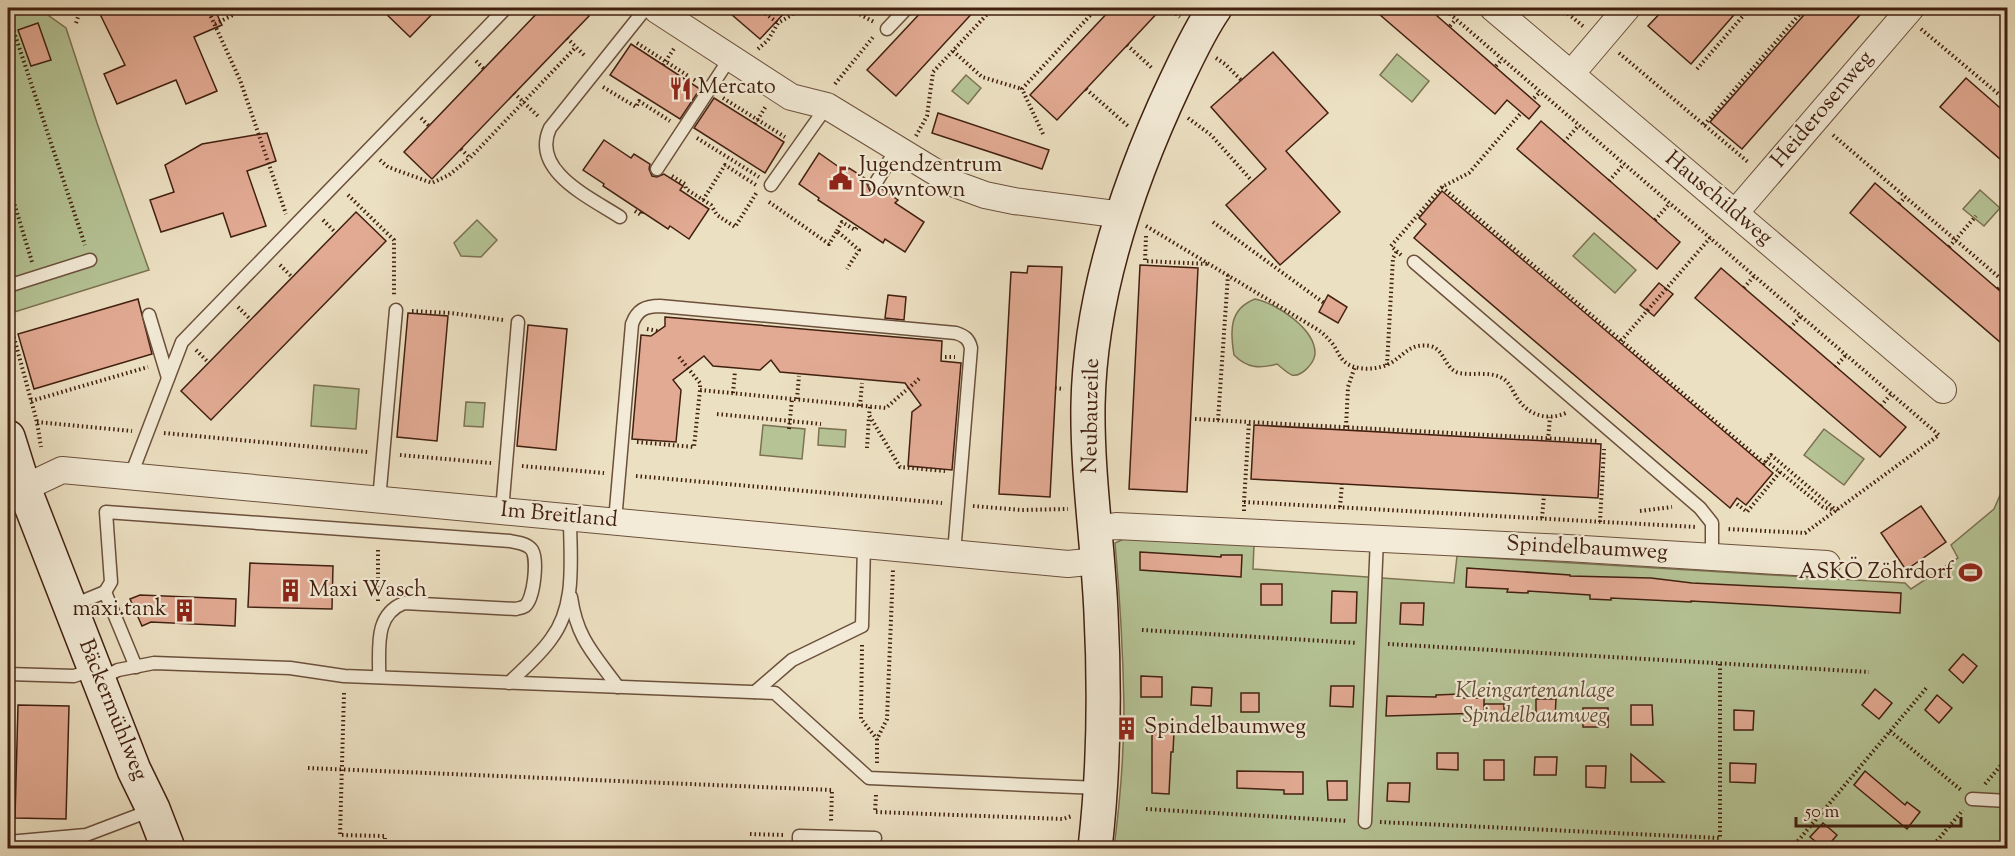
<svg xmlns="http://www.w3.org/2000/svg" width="2015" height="856" font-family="'Sorts Mill Goudy',serif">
	<rect width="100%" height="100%" fill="#ece0c2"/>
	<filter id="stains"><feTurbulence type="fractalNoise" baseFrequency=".00333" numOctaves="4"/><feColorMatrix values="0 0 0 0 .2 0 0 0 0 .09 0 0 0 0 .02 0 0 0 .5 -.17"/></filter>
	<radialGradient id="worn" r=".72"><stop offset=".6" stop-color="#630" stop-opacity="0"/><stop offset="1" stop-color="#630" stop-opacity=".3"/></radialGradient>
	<g fill="#b5c395" stroke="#7c7252" stroke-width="1.5">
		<path d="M8 8H38L66 28 97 123 149 270 8 314Z"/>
		<path d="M1397 54 1429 81 1412 102 1380 75Z"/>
		<path d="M966 75 981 88 968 104 952 91Z"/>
		<path d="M1980 190 2000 208 1984 226 1963 209Z"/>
		<path d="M477 220 497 240 481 257 461 256 454 243Z"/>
		<path d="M1594 233 1636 270 1615 293 1573 256Z"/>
		<path d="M1255 299C1276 303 1316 329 1315 354 1314 363 1302 377 1292 375 1287 373 1281 367 1277 364 1259 369 1247 368 1234 355 1230 331 1229 309 1255 299Z"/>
		<path d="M314 385 359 389 356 429 311 426Z"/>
		<path d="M466 402 485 403 483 427 464 426Z"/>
		<path d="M763 425 805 429 802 459 760 455Z"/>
		<path d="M819 428 846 430 845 447 818 445Z"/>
		<path d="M1824 429 1864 459 1844 485 1804 455Z"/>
		<path d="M2007 479V848H1114C1120 802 1124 754 1124 707 1123 652 1120 598 1115 543L1128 537 1254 544 1253 569 1454 583 1457 556 1905 583 1911 589 1958 558 1951 545 1994 509Z"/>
	</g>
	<g fill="#e2aa93" stroke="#422010" stroke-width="1.5">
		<path d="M97 8H214L222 25 194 37 217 91 186 104 176 80 117 104 104 74 125 65Z"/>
		<path d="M380 8H438L410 37Z"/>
		<path d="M542 8H580L589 16 432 179 404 152Z"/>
		<path d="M724 8H789L760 39Z"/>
		<path d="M925 8H977L896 96 867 70Z"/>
		<path d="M1112 8H1162L1057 120 1030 95Z"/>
		<path d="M1372 8H1428L1540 106 1529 119 1507 100 1495 114Z"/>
		<path d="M1665 8H1740L1691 64 1648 26Z"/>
		<path d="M1810 8H1866L1742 149 1710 122Z"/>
		<path d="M38 23 51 60 31 66 18 30Z"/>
		<path d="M631 44 700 89 680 119 610 75Z"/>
		<path d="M1273 52 1328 113 1286 151 1340 212 1280 265 1226 205 1266 169 1211 107Z"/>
		<path d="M1966 78 2007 114V165L1940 107Z"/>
		<path d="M714 98 784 142 765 173 694 128Z"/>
		<path d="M938 113 1049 150 1042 169 932 133Z"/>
		<path d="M1541 121 1680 242 1657 269 1517 149Z"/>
		<path d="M267 133 276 161 247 171 266 226 231 237 223 213 161 232 150 200 174 192 165 165 202 144Z"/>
		<path d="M604 140 631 158 634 154 650 164 649 169 652 176 657 177 664 174 683 186 680 190 709 209 689 239 670 226 668 229 603 186 604 184 583 170Z"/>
		<path d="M819 153 846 172 849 168 868 180 867 184 870 191 875 192 882 189 898 200 895 203 924 222 905 252 885 239 883 243 818 200 819 198 799 184Z"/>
		<path d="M1875 183 2007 297V348L1850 213Z"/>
		<path d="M1442 191 1773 473 1746 505 1737 498 1730 508 1414 238 1426 224 1419 218Z"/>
		<path d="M356 212 386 241 211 420 181 391Z"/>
		<path d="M1140 265 1198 268 1187 492 1129 489Z"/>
		<path d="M1028 266 1062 267 1050 497 999 494 1011 272 1027 273Z"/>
		<path d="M1721 268 1906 427 1880 457 1695 298Z"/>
		<path d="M1659 283 1673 294 1654 316 1640 305Z"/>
		<path d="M888 295 906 297 904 320 885 318Z"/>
		<path d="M1328 295 1347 307 1338 323 1319 312Z"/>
		<path d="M138 299 152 354 34 389 18 334Z"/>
		<path d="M408 313 448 316 437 441 397 437Z"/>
		<path d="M665 317 942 341 941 361 961 363 952 470 908 466 912 412 921 405 905 383 780 372 771 360 760 370 713 366 704 356 673 380 681 390 676 442 632 439 641 335 651 336 665 326Z"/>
		<path d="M528 325 567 329 556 450 517 446Z"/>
		<path d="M1254 425 1601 444 1598 498 1251 479Z"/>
		<path d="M1921 506 1946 542 1906 570 1881 533Z"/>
		<path d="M1140 552 1221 557V555H1242L1241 577 1140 570Z"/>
		<path d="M250 563 333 566 332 609 248 607Z"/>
		<path d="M1467 568 1570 575V576L1651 578 1692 583 1901 593 1900 613 1691 601V602L1611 598V600L1590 599V595L1528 591V593L1507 592 1508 589 1466 587Z"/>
		<rect x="1261" y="584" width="21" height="21"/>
		<path d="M1332 591 1357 592 1356 623H1331Z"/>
		<path d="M140 595 236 599 235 626 151 622 142 626 130 599Z"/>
		<path d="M1401 603H1424L1423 625 1400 624Z"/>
		<path d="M1963 654 1977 666 1963 683 1949 670Z"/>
		<path d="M1141 676 1162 677V697H1141Z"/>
		<path d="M1331 686H1354L1353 707 1330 706Z"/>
		<path d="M1192 687 1212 688 1211 706 1191 705Z"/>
		<path d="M1875 689 1892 703 1879 719 1862 705Z"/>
		<rect x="1241" y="693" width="18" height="19"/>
		<path d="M1460 694V698H1484V713L1386 716 1387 696 1436 697V695Z"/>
		<path d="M1937 695 1952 708 1939 723 1925 710Z"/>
		<path d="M1536 699H1556L1555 718 1536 717Z"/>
		<rect x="1485" y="704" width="19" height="18"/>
		<path d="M18 705 69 706 66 819 15 818Z"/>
		<path d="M1631 705H1652L1653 725H1631Z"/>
		<rect x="1583" y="708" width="25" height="19"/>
		<path d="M1734 710 1754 711 1753 730H1734Z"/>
		<path d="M1152 731 1174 732 1173 752H1171L1169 794 1152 793Z"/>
		<path d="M1437 753H1458V770L1437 769Z"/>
		<path d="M1631 754 1664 782H1631Z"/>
		<path d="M1535 757H1557L1556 775H1534Z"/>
		<rect x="1484" y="760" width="20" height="20"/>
		<path d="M1730 763 1756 764 1755 783 1730 782Z"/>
		<path d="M1586 766H1606L1605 788 1586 787Z"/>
		<path d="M1237 771 1303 772V794H1284V790L1237 788Z"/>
		<path d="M1865 771 1905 805 1907 802 1920 812 1907 829 1854 785Z"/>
		<path d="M1327 781H1347V800H1328Z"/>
		<path d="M1388 783H1410L1409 802 1387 801Z"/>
		<path d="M1823 823 1837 835 1825 849 1810 837Z"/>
	</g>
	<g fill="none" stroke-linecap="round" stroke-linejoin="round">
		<defs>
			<g id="lane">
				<path d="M887 29 907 8"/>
				<path d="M657 169 730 58"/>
				<path d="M875 184 896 150"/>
				<path d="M771 185 827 106"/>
				<path d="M620 217C591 198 530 171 550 128L646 8"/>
				<path d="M1414 262 1700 508 1712 523V557"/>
				<path d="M8 286 90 260"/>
				<path d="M149 315 168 378"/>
				<path d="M131 475 182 342 506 8"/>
				<path d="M379 500 396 310"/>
				<path d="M502 511 518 322"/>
				<path d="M615 521 632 324C637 310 645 306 660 306L956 333C965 336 969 339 971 348L954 553"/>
				<path d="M105 592 111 582 106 512 510 541C518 543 527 543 532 550 538 560 534 599 525 606 522 608 519 608 516 609L404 603C373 615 380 650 379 677"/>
				<path d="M571 597C577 639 594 654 618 687"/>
				<path d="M71 606 105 592 136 667"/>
				<path d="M8 674 74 676 92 670"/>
				<path d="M100 679 118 670 154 663 290 668 344 676 775 693 869 778 1099 788"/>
				<path d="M509 683C523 669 540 655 551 639 577 605 570 558 570 518"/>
				<path d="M755 692 792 660 862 626 864 545"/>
				<path d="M1972 799 2008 801"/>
				<path d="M1365 822 1377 538"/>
				<path d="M8 842 86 835 152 810"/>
				<path d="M799 848V836L875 838"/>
			</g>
			<g id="street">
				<path d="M1493 8 1943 390"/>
				<path d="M657 10 791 97 827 106 955 184 985 195 1014 201 1123 215"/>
				<path d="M1571 74 1627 8"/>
				<path d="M1735 213 1911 8"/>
				<path d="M24 488 62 470 1068 564 1097 561"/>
				<path d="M1095 529 1116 526 1567 548 1827 564"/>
			</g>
			<g id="secondary">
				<path d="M8 437 24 488 134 770 153 809 168 848"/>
				<path d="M1095 848C1104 770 1105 692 1101 613 1098 544 1087 475 1088 405 1090 294 1128 183 1175 83 1187 58 1199 31 1215 8"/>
			</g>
		</defs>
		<use href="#lane" stroke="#6c503c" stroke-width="15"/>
		<use href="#street" stroke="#6c503c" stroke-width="28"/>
		<use href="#secondary" stroke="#422010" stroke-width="36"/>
		<g stroke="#422010" stroke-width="4" stroke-dasharray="1.5 3" stroke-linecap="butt">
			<path d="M207 8 240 80 286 214"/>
			<path d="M530 8 537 14"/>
			<path d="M758 8 778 23"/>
			<path d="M848 8 874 22"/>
			<path d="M1169 8 1180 17"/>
			<path d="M1443 8 1939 435 1805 533 1727 529"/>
			<path d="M1561 8 1584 27"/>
			<path d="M8 14 85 245"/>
			<path d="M76 23 81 8"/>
			<path d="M215 24 235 14 239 8"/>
			<path d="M1450 26 1456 19"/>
			<path d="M1921 29 2008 102"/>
			<path d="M567 38 586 57"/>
			<path d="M637 43 696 81"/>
			<path d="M1127 45 1153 69"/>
			<path d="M758 49 768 40 778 23 803 8"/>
			<path d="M953 51 982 77 1022 89"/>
			<path d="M1619 53 1748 162"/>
			<path d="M1216 58 1225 64 1241 80"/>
			<path d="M476 61 484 69"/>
			<path d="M663 65 675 47"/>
			<path d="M1496 66 1502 59"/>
			<path d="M1697 69 1750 8"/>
			<path d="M835 84 874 36"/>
			<path d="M603 87 636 107 639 101 670 121"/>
			<path d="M1086 89 1128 126"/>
			<path d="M514 93 540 118"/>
			<path d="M723 98 785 137"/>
			<path d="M1534 98 1540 92"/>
			<path d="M421 118 429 126"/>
			<path d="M1188 118 1211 135 1252 181"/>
			<path d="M755 124 766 106"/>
			<path d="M1704 125 1805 8"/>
			<path d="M1043 134 1022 89 1097 8"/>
			<path d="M1833 135 2008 285"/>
			<path d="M916 136 927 116 933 72 993 8"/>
			<path d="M697 138 759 177"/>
			<path d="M1564 142 1579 125"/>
			<path d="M461 149 470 158 576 47"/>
			<path d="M380 160 388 167 432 183 449 175 470 158"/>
			<path d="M672 176 685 184 686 189 711 205 717 215 735 227 757 192"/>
			<path d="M1609 181 1624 164"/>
			<path d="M8 183 32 262"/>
			<path d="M1442 187 1764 463 1766 461"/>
			<path d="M348 195 394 240V295"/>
			<path d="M703 200 725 165 756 185"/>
			<path d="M769 202 829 244 837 231 859 250 847 269"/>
			<path d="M1899 204 1905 197"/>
			<path d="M635 211 641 215 642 212"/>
			<path d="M323 220 335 232"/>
			<path d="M1655 220 1670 203"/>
			<path d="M1213 222 1324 303"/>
			<path d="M1146 226 1315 328C1322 332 1327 337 1332 343 1337 349 1339 357 1345 362 1357 372 1381 370 1394 361 1406 352 1413 343 1430 346 1445 349 1444 369 1459 373 1474 376 1492 370 1505 380 1512 386 1514 395 1520 402 1532 417 1550 420 1566 413"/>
			<path d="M837 231 842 222 855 230 858 226"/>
			<path d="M1146 236 1145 261 1208 264"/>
			<path d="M1949 247 1976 216"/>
			<path d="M1401 255 1391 246 1442 187 1469 173 1521 113"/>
			<path d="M280 265 292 277"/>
			<path d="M1744 288 1754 276"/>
			<path d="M1998 289 2004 283"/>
			<path d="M238 307 250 319"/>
			<path d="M412 311 451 313 503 320"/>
			<path d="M1790 328 1801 316"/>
			<path d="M647 329 658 331"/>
			<path d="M8 331 13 334 37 422 41 447"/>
			<path d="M1621 341 1710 238"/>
			<path d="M196 350 208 362"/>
			<path d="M679 357 700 383V390L886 408 921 377"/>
			<path d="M945 357H955"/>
			<path d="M1387 365 1393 258 1397 251"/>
			<path d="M1835 367 1846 355"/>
			<path d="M1055 388 1064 389"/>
			<path d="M733 393 735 371"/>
			<path d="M797 399 799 376"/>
			<path d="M31 401 148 367"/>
			<path d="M860 406 862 383"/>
			<path d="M1881 406 1891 394"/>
			<path d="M870 407 869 415 900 467 945 471"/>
			<path d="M717 414 821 424"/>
			<path d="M1195 419 1598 441"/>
			<path d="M1218 420 1228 275"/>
			<path d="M37 422 132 431"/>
			<path d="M1346 427 1348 387 1355 366"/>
			<path d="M789 429 792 399"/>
			<path d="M164 433 368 452"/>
			<path d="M1548 440 1550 417"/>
			<path d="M637 442 694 447 700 390"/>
			<path d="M867 448 869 416"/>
			<path d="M400 455 491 463"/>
			<path d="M522 466 604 473"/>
			<path d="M1780 472 1823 507 1833 510"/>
			<path d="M636 476 942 503"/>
			<path d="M1244 502 1249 422"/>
			<path d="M1737 504 1747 512 1780 472 1766 461 1771 455 1837 511"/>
			<path d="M973 506 1021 510 1068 509"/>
			<path d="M1340 507 1342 484"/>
			<path d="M1244 511V502L1696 527"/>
			<path d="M1640 511 1672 507"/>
			<path d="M1542 518 1544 495"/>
			<path d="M1600 522 1604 449"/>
			<path d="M378 601V549"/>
			<path d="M1142 630 1357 643"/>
			<path d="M1388 644 1869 672"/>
			<path d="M862 645 861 719 877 739"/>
			<path d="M344 693 340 835 385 836V839"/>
			<path d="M1890 731 1961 790"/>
			<path d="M877 763V739L887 719 893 569"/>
			<path d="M308 768 832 790 831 821"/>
			<path d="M1985 784 2008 757"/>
			<path d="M876 795 875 812 1063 819 1072 816"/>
			<path d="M1146 809 1348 821"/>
			<path d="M1380 822 1720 838V663"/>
			<path d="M750 834 784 835"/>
			<path d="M1792 848 1928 686"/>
			<path d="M1931 848 1963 810"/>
			<path d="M2003 848 2004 816"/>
		</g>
		<use href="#lane" stroke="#f3ebd7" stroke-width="12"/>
		<use href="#street" stroke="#f3ebd7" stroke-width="26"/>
		<use href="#secondary" stroke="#f3ebd7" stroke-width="33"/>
	</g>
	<defs>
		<symbol id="restaurant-bare" viewBox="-9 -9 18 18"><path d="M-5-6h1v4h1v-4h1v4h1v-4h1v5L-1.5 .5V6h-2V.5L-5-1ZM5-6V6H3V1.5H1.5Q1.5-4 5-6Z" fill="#8f2418" stroke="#f3ebd7" stroke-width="2.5" paint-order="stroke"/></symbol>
		<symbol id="civic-bare" viewBox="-9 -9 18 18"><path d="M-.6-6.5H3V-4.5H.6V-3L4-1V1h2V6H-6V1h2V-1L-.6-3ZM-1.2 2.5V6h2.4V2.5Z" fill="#8f2418" stroke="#f3ebd7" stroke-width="2.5" paint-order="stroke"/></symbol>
		<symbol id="stadium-bare" viewBox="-9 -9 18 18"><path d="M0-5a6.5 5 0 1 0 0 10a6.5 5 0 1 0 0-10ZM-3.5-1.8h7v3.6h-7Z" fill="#8f2418" stroke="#f3ebd7" stroke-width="2.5" paint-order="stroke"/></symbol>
		<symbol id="building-bare" viewBox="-9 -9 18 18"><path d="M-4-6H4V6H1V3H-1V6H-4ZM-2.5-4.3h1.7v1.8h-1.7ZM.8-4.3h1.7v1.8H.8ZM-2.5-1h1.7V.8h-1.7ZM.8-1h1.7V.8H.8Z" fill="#8f2418" stroke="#f3ebd7" stroke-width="2.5" paint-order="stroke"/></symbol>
	</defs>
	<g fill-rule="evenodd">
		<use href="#restaurant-bare" x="664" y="72" width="33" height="33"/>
		<use href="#civic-bare" x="824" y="162" width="33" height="33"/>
		<use href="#stadium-bare" x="1954" y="556" width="33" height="33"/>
		<use href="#building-bare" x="274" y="574" width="33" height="33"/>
		<use href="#building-bare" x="168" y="594" width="33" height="33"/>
		<use href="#building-bare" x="1110" y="712" width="33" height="33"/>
	</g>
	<g text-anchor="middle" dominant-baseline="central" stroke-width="4.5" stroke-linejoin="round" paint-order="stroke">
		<g font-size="22" fill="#422010" stroke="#f3ebd7" text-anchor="start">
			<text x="698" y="88">Mercato</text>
			<text x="859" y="166">Jugendzentrum<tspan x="859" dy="25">Downtown</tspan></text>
			<text x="1953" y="573" text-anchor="end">ASKÖ Zöhrdorf</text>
			<text x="309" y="591">Maxi Wasch</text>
			<text x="167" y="610" text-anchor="end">maxi.tank</text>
			<text x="1144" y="728">Spindelbaumweg</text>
		</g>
		<g font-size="22" fill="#422010" stroke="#f3ebd7">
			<text transform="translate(1823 110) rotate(-50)">Heiderosenweg</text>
			<text transform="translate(1718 199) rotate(40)">Hauschildweg</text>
			<text transform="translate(1092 416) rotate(-89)">Neubauzeile</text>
			<text transform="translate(559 516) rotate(5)">Im Breitland</text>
			<text transform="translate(1587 549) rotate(3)">Spindelbaumweg</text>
			<text transform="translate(112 710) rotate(68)">Bäckermühlweg</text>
		</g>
		<g font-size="22" font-style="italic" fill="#5f4931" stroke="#f3ebd7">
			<text x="1535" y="692">Kleingartenanlage<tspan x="1535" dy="25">Spindelbaumweg</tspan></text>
		</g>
	</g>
	<rect width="2015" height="856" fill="none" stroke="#ece0c2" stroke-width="30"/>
	<rect x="9" y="9" width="1997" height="838" fill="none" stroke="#422010" stroke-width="3"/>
	<rect x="15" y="15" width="1985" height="826" fill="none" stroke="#422010" stroke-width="1.5"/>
	<path d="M1796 817v9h165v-9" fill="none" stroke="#422010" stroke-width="3"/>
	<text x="1805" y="817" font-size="18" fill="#422010" stroke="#f3ebd7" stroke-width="4.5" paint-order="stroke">50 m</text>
	<rect width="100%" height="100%" filter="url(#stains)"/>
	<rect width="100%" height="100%" fill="url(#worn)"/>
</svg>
